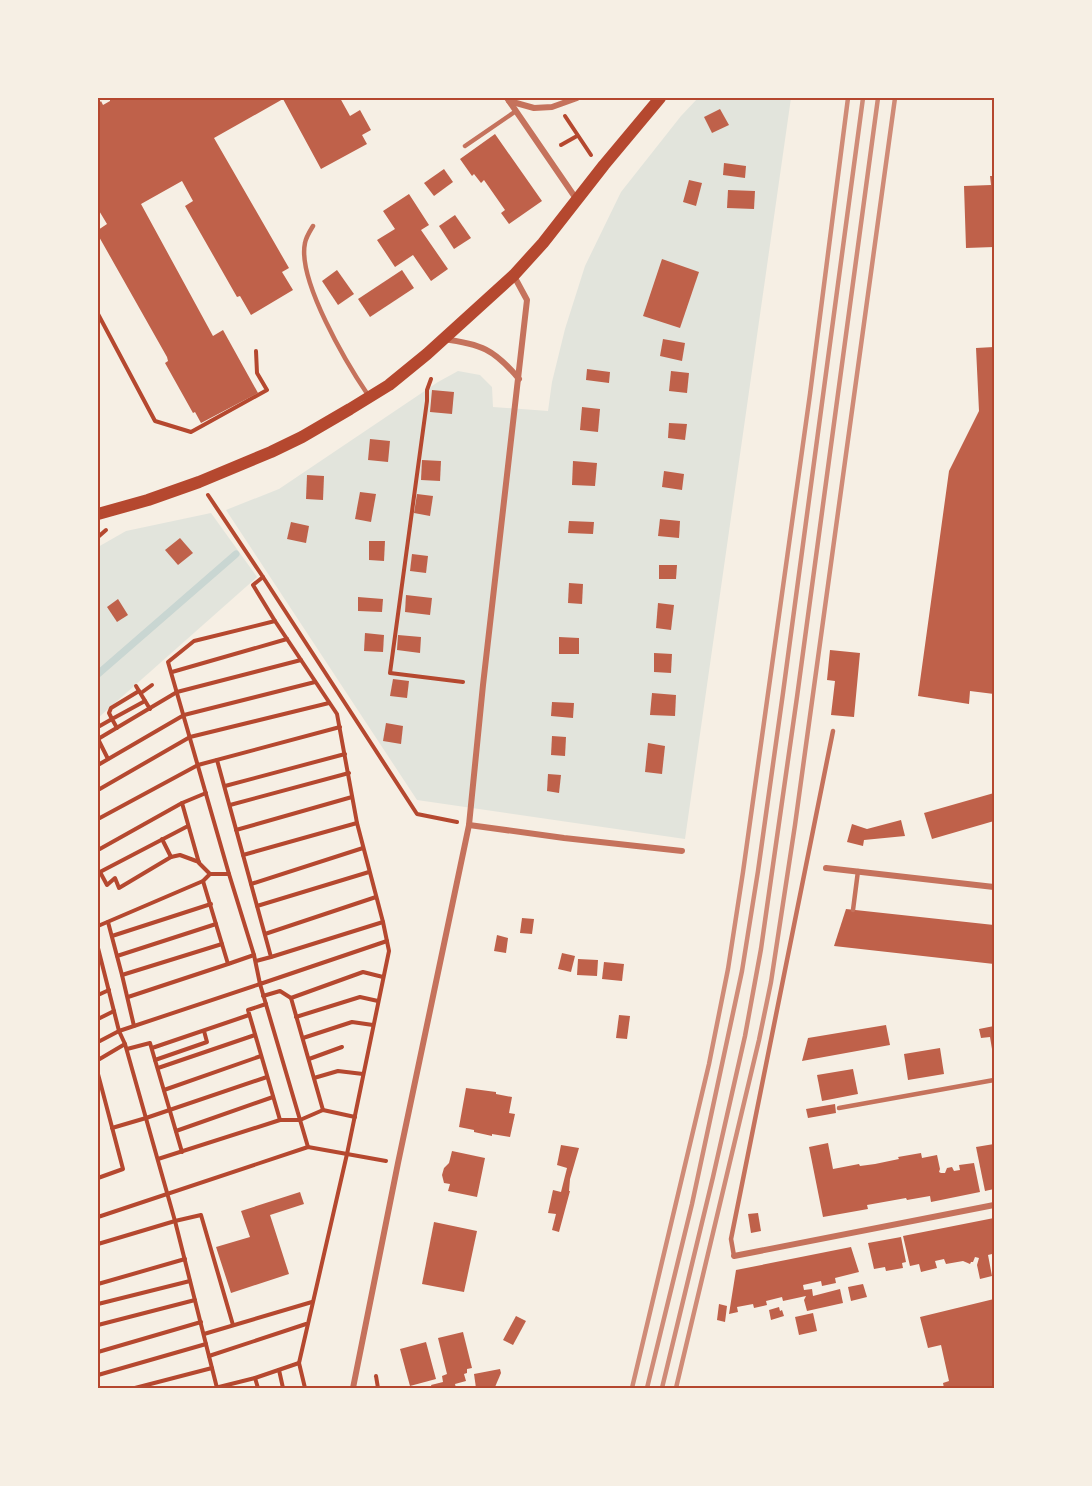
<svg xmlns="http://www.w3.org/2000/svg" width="1092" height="1486" font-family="'Fira Sans Condensed',sans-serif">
	<rect width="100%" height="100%" fill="#f6efe4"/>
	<g fill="#e2e4dc">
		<path d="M698 98H791L685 839 417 800 226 510 279 489 438 382 458 371 480 375 492 387 493 407 548 411 552 382 565 329 585 266 621 192 681 116Z"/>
		<path d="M211 513 257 577 98 718V547L126 531Z"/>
	</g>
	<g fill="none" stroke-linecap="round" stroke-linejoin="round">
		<path stroke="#c9d6d2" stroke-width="7" d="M98 674 236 554"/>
	</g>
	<g fill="#bf614a">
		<path d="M112 98H340L350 116 360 110 371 130 362 135 367 144 321 169 283 99 214 138 289 268 282 272 293 290 251 315 240 296 237 297 185 206 193 201 182 181 141 204 213 336 223 330 258 393 201 423 195 412 193 413 165 363 168 361 167 357 98 235V230L107 224 98 209V104L101 101 103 105 110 101V99Z"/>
		<path d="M720 109 729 125 712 133 704 117Z"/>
		<path d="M495 134 542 201 509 224 501 213 505 210 484 180 481 183 474 174 472 176 460 159Z"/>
		<path d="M724 163 746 166 745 178 723 175Z"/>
		<path d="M444 169 453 182 434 196 424 183Z"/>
		<path d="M990 176H994V247L966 248 964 186 991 185Z"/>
		<path d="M689 180 702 183 696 206 683 202Z"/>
		<path d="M728 190 755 191 754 209 727 208Z"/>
		<path d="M409 194 429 225 421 230 448 269 431 281 413 255 395 267 377 240 395 229 383 211Z"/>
		<path d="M455 215 471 238 454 249 439 226Z"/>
		<path d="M662 259 699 272 680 328 643 316Z"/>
		<path d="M337 270 354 294 338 305 322 281Z"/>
		<path d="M402 270 414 288 370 317 358 299Z"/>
		<path d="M663 339 685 343 682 361 660 356Z"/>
		<path d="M994 347V694L970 691 969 704 918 696 949 471 979 411 976 348Z"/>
		<path d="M587 369 610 372 609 383 586 380Z"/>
		<path d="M671 371 689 373 687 393 669 391Z"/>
		<path d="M432 390 454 392 452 414 430 412Z"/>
		<path d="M582 407 600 409 598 432 580 430Z"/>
		<path d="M669 423 687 424 685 440 668 438Z"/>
		<path d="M370 439 390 441 388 462 368 460Z"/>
		<path d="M422 460 441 461 440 481 421 480Z"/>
		<path d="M573 461 597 463 595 486 572 485Z"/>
		<path d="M664 471 684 474 682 490 662 487Z"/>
		<path d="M307 475 324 476 323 500 306 499Z"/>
		<path d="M360 492 376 494 371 522 355 519Z"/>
		<path d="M417 494 433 496 430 516 414 513Z"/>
		<path d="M660 519 680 521 679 538 658 536Z"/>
		<path d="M569 521 594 522 593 534 568 533Z"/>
		<path d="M291 522 309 526 306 543 287 539Z"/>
		<path d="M180 538 193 553 178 565 165 550Z"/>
		<path d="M369 541H385L384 561 369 560Z"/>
		<path d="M412 554 428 556 426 573 410 571Z"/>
		<path d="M659 565H677L676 579H659Z"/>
		<path d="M569 583 583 584 582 604 568 603Z"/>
		<path d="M406 595 432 598 430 615 405 612Z"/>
		<path d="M358 597 383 599 382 612 358 611Z"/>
		<path d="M118 599 128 615 117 622 107 607Z"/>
		<path d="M658 603 674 605 671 630 656 628Z"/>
		<path d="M365 633 384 635 383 652 364 651Z"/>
		<path d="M398 635 421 637 420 653 397 650Z"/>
		<path d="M559 637 579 638V654H559Z"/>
		<path d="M830 650 860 653 854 717 831 715 835 681 827 680Z"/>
		<path d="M654 653 672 654 671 673 654 672Z"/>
		<path d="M393 679 409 681 407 698 390 696Z"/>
		<path d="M652 693 676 695 675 716 650 715Z"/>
		<path d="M552 702 574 703 573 718 551 716Z"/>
		<path d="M386 723 403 726 401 744 383 741Z"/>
		<path d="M552 736 566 737 565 756 551 755Z"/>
		<path d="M648 743 665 746 662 774 645 772Z"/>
		<path d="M548 774 561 775 559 793 547 791Z"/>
		<path d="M994 793V821L932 839 924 813Z"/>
		<path d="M901 820 905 836 864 840 863 846 847 842 852 824 867 829Z"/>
		<path d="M846 909 994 925V964L834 946Z"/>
		<path d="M522 918 534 919 532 934 520 933Z"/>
		<path d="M497 935 508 938 506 953 494 951Z"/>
		<path d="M562 953 575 956 571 972 558 969Z"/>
		<path d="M578 959 598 960 597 976 577 975Z"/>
		<path d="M604 962 624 964 622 981 602 979Z"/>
		<path d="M619 1015 630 1016 627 1039 616 1038Z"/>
		<path d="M886 1025 890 1045 802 1061 808 1038Z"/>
		<path d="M994 1026V1055H993L990 1037 981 1038 979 1029Z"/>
		<path d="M940 1048 944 1074 908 1080 904 1054Z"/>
		<path d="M853 1069 858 1094 822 1101 817 1075Z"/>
		<path d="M466 1088 496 1092V1094L512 1097 509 1113 515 1114 510 1137 492 1134V1136L474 1132V1130L459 1127Z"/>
		<path d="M835 1104 836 1113 808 1118 806 1109Z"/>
		<path d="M828 1143 833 1169 859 1164 860 1166 875 1164 899 1159 898 1157 921 1153 922 1158 937 1155 940 1169 939 1172 941 1173H945L947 1168 952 1167 954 1171 960 1170 959 1165 974 1163 980 1192 931 1202 930 1196 907 1200 906 1198 867 1205 868 1209 823 1217 809 1147Z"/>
		<path d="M994 1144V1189L985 1191 976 1147Z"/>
		<path d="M561 1145 579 1148 570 1179 569 1191H570L559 1232 552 1230 556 1214 548 1213 553 1190 561 1192 567 1168 557 1165Z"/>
		<path d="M452 1151 485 1158 477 1197 448 1191 450 1184 444 1183 442 1175 444 1168 449 1163Z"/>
		<path d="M300 1192 304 1204 270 1215 289 1274 231 1293 216 1247 250 1237 241 1211Z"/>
		<path d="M758 1213 761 1231 751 1233 748 1214Z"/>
		<path d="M994 1218V1256L992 1254 988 1255 992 1276 980 1279 977 1265 979 1258 975 1257 973 1262H971L970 1264 963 1261 946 1264 944 1259 935 1261 937 1268 921 1272 919 1264 910 1266 903 1236Z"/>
		<path d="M434 1222 477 1231 464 1292 422 1284Z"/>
		<path d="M901 1237 906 1262 902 1263 903 1268 886 1271 885 1267 874 1269 868 1243Z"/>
		<path d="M851 1247 859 1272 835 1278 836 1283 822 1286 821 1281 803 1285 804 1290 812 1289 813 1296 840 1289 843 1303 807 1311 804 1300 806 1296 783 1301 782 1297 766 1301 767 1305 754 1308 753 1304 737 1307 738 1312 729 1314 736 1270Z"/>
		<path d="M863 1284 867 1297 851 1301 848 1287Z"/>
		<path d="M994 1299V1388H944L943 1383 949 1381 941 1345 928 1348 920 1317Z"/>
		<path d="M719 1304 727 1306 725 1322 717 1320Z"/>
		<path d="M779 1307 780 1311 782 1310 784 1316 771 1320 769 1310Z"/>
		<path d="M813 1313 817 1331 799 1335 795 1317Z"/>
		<path d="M516 1316 526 1321 513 1345 503 1340Z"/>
		<path d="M463 1332 472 1368 467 1369V1373L464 1374 466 1381 455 1384 456 1388H432L431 1385 443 1382 442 1376 447 1374 438 1338Z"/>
		<path d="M426 1342 436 1379 410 1386 400 1349Z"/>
		<path d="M500 1369 501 1373 495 1387 476 1388 474 1374Z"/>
	</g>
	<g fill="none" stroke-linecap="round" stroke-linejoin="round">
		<g stroke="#b5482f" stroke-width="4">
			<path d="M565 116 591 155"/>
			<path d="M561 145 577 136"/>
			<path d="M98 314 155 421 191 432 267 390 257 373 256 351"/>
			<path d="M431 379 427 390V401L390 673 463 682"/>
			<path d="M208 495 263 577 417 814 457 822"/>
			<path d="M98 537 106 530"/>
			<path d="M263 577 253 585 275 621 337 714 357 823 383 922 389 951 347 1154 299 1363 305 1388"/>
			<path d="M275 621 194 641 168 662 229 874 254 955 260 984 387 941"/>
			<path d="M172 672 287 639"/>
			<path d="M136 686 150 709"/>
			<path d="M141 693 152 685"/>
			<path d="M98 727 112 719 109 713 111 708 139 691"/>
			<path d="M117 728 112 719 145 701"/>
			<path d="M98 739 177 692 301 660"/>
			<path d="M98 739 108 759"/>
			<path d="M217 760 271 957 256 961"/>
			<path d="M98 765 184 715 315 682"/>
			<path d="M225 786 345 754"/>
			<path d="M98 790 190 737 329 703"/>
			<path d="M182 803 199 863 210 874"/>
			<path d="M230 805 349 773"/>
			<path d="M98 819 198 765 340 727"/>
			<path d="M236 830 352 797"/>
			<path d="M162 839 171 857 180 855 199 862"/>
			<path d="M98 850 182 803 206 793"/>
			<path d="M243 855 357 823"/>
			<path d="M100 872 107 885 115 878 119 888 171 857"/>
			<path d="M98 873 188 826"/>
			<path d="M203 881 228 964 254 955"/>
			<path d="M251 884 363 848"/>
			<path d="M257 906 369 872"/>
			<path d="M108 922 122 975 134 1026"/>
			<path d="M98 926 203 881 210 874H229"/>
			<path d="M265 934 376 897"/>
			<path d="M112 936 211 904"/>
			<path d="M98 948 119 1031 125 1044 175 1221 217 1388"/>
			<path d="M117 956 216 924"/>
			<path d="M271 957 383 922"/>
			<path d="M122 975 222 944"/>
			<path d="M98 995 109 990"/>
			<path d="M263 996 280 991 291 998"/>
			<path d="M128 997 228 964"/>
			<path d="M266 1004 248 1010 280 1120H300L323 1110 355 1117"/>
			<path d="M296 1017 360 997 378 1001"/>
			<path d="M98 1019 114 1011"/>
			<path d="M303 1038 352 1022 373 1025"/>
			<path d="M98 1042 119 1031 260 984 308 1147"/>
			<path d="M152 1048 249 1015"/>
			<path d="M127 1049 150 1043 182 1152"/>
			<path d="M309 1059 342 1047"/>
			<path d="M98 1060 125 1044"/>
			<path d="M155 1060 207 1042 204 1031"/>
			<path d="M158 1068 255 1035"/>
			<path d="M98 1074 123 1169 98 1178"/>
			<path d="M314 1078 338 1071 363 1074"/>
			<path d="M164 1090 261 1056"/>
			<path d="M323 1110 291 998 363 972 383 977"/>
			<path d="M112 1128 146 1118 267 1077"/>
			<path d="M176 1131 273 1097"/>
			<path d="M158 1159 280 1120"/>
			<path d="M98 1217 308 1147 386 1161"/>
			<path d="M98 1244 175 1221 201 1215 233 1325"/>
			<path d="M98 1284 185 1259"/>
			<path d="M98 1304 190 1281"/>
			<path d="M98 1325 195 1300"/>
			<path d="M204 1334 312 1302"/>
			<path d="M98 1352 201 1322"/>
			<path d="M209 1356 306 1324"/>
			<path d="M279 1370 283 1388"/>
			<path d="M98 1375 206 1344"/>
			<path d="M376 1376 378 1388"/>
			<path d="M255 1378 258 1388"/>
			<path d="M135 1388 212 1368"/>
			<path d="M215 1388 255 1378 299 1363"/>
		</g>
		<g stroke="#c5725c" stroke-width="4.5">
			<path d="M465 146 516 111"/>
			<path d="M313 226C310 231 306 237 305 243 297 280 347 364 368 395"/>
			<path d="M853 910 858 871"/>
			<path d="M839 1108 994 1080"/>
			<path d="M734 1256 731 1239 833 731"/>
		</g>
		<g stroke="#c5725c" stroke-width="6">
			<path d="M507 98 577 200"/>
			<path d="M509 101 534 108 552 107 577 98"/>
			<path d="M443 339C481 344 494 349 519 379"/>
			<path d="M469 825 564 838 682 851"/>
			<path d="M826 868 994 887"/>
			<path d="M734 1256 994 1205"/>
			<path d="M353 1388 398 1163 469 825 483 685 527 300 514 276"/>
		</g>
		<path stroke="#b5482f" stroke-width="12" d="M98 514 148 500 199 482 271 452 302 437 350 409 389 385 427 354 514 275 543 243 604 165 660 98"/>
		<g stroke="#cf8b77" stroke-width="4.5">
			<path d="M632 1388 709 1064 728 969 743 872 810 394 848 98"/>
			<path d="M647 1388 692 1204 742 971 758 871 783 693 863 98"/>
			<path d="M662 1388 713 1177 745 1036 761 949 797 697 878 98"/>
			<path d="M676 1388 759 1040 771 982 795 825 895 98"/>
		</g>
	</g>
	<rect width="1092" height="1486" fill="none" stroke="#f6efe4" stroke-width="198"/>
	<rect x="99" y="99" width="894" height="1288" fill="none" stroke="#b5482f" stroke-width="2"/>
</svg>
